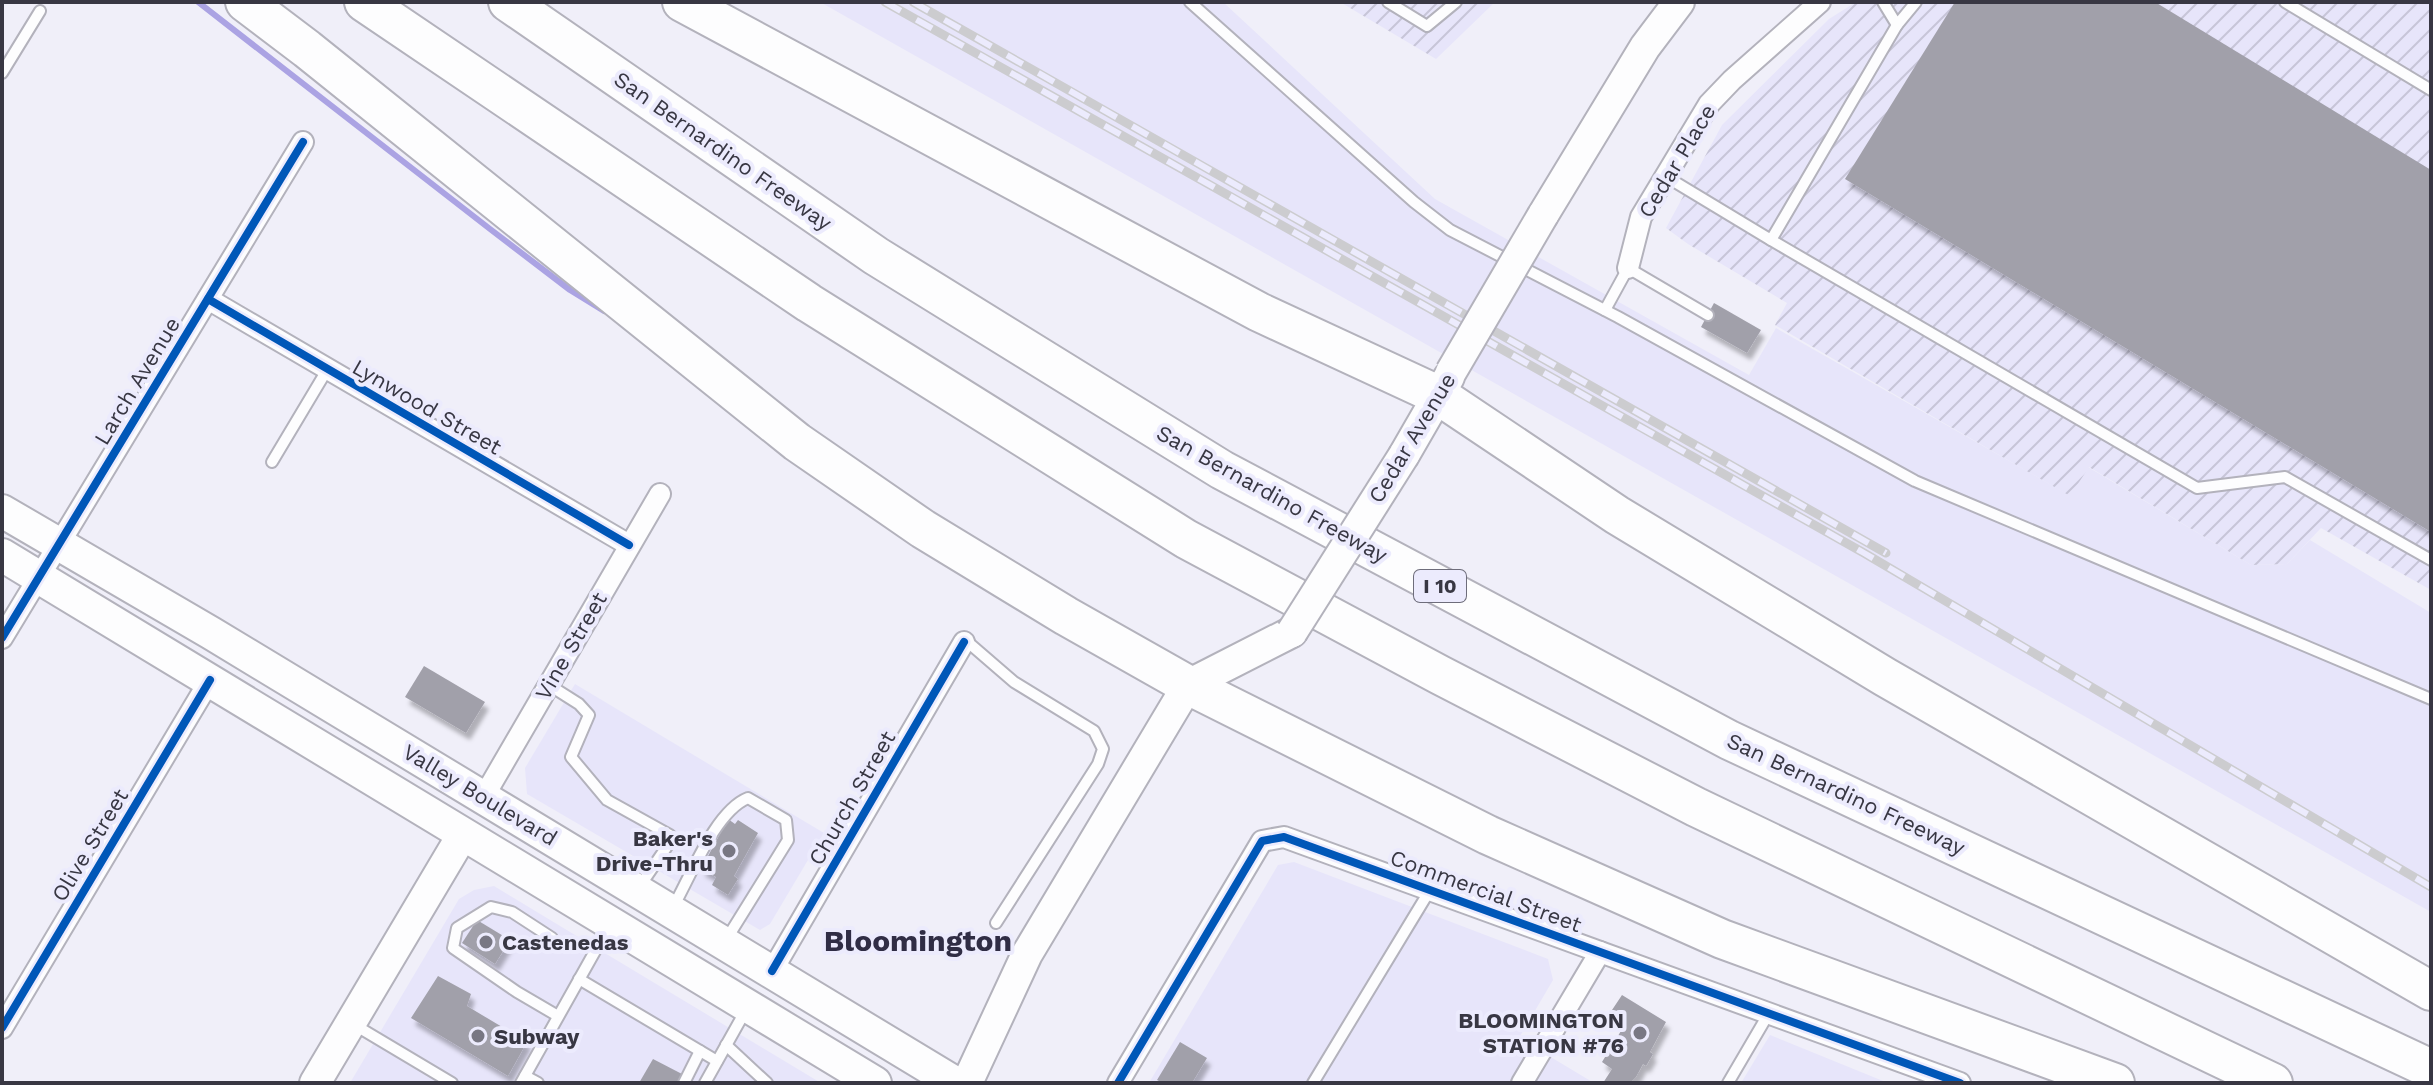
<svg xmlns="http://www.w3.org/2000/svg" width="2433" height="1085" font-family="'Work Sans',sans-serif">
	<defs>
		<pattern id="industrial-furrows" width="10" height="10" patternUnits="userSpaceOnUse" patternTransform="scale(2)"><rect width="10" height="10" fill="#e7e5fa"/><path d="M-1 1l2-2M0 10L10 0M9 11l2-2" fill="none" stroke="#c7c5d8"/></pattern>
		<filter id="shadow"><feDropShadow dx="4" dy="7" stdDeviation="2" flood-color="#0004"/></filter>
	</defs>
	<rect width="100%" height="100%" fill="#f0eff9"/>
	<g fill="#e7e5fa">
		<path d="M820 2H1223L1435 199 1749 375 1776 328 2069 495 2088 467 2251 565 2287 564 2310 540 2431 613V912Z"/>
		<path d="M575 684 824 833 770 924 760 930 527 794 525 768Z"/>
		<path d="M1294 862 1548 959 1553 980 1519 1038 1594 1083H1149L1278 865Z"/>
		<path d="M494 886 613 958 821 1083H350L459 899 474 890Z"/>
		<path d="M1770 1035 1888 1083H1741Z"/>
	</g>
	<g fill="url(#industrial-furrows)">
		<path d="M1340 2H1495L1436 59Z"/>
		<path d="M1856 2H2431V590L2321 528 2287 564 2251 565 2089 467 2070 496 1775 325 1787 303 1688 244 1666 228 1722 125 1829 19Z"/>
	</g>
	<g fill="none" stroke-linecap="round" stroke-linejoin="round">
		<path stroke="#aba3e3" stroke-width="6" d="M198 2 490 229 570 290 604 311"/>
	</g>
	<g fill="#a1a0aa" filter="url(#shadow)">
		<path d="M1955 2H2155L2431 170V532L1845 179Z"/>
		<path d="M1714 303 1761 330 1747 353 1701 327Z"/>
		<path d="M424 666 485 702 466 733 405 697Z"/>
		<path d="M728 819 735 824 738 820 758 833 734 876 738 879 728 895 712 885 716 877 701 869Z"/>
		<path d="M477 920 510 940 495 964 462 943Z"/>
		<path d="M438 976 471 994 467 1006 527 1042 508 1076 411 1018Z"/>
		<path d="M1622 995 1666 1022 1650 1052 1653 1054 1646 1066 1643 1064 1636 1077 1630 1083H1603L1612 1069 1602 1062 1624 1026 1608 1016Z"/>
		<path d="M1180 1042 1207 1058 1192 1083H1163L1157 1080Z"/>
		<path d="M653 1059 682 1074 677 1083H639Z"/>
	</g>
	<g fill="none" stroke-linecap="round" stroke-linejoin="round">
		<defs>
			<g id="lane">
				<path d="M1190 2 1414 202 1450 230 1618 317 1915 481 2431 699"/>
				<path d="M1388 2 1427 26 1456 2"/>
				<path d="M1883 2 1897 25 1916 2"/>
				<path d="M2285 2 2431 90"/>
				<path d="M2 73 40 11"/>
				<path d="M1665 176 1771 240 1897 25"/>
				<path d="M1771 240 2197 488 2285 477 2431 560"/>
				<path d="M1605 310 1628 268 1708 315"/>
				<path d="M272 462 327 370"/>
				<path d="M964 642 970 644 1014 682 1094 731 1103 749 1098 764 996 923"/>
				<path d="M549 685 579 704 589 715 571 757 607 800 670 835V842L640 886"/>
				<path d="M672 909C690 878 715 811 748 798L786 820 788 840 726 940"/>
				<path d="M552 938 512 912 491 907 457 928 453 948 517 992 558 1016"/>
				<path d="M579 979 717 1061"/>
				<path d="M353 1024 452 1083"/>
				<path d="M726 1045 767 1083"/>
				<path d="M525 1076 538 1083"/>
				<path d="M521 1083 608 928"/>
				<path d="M684 1083 700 1051"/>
				<path d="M705 1083 747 1008"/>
				<path d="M1313 1083 1430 890"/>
				<path d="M1728 1083 1769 1013"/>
			</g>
			<g id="street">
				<path d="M1628 268 1641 217 1709 104 1732 80 1820 2"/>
				<path d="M208 299 629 545"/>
				<path d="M2 638 303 142"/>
				<path d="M483 798 660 494"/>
				<path d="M772 971 964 642"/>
				<path d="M2 1028 210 680"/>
				<path d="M1118 1083 1262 841 1284 837 1960 1083"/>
				<path d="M1522 1083 1600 952"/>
			</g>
			<g id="secondary">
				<path d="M1543 215 1645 47 1679 2"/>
				<path d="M1404 455 1449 377"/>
				<path d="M315 1083 463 834"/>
				<path d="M967 1083 1027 954 1188 685 1292 632"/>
			</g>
			<g id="primary">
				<path d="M2 511 211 633 955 1083"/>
				<path d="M2 555 875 1083"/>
			</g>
			<g id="highway">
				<path d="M245 2 307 49 797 442 923 529 1066 616 1188 685 1488 835 1722 939 2115 1083"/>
				<path d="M364 2 809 303 1186 539 1440 675 1696 807 2273 1083"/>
				<path d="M508 2 876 256 1222 470 1729 740 2431 1069"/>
				<path d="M682 2 1259 312 1438 395 1617 515 1885 677 2431 991"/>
			</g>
		</defs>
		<use href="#lane" stroke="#b3b2bc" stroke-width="14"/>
		<use href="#street" stroke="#b3b2bc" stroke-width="24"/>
		<use href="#secondary" stroke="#b3b2bc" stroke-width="34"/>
		<use href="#primary" stroke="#b3b2bc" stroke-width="36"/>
		<use href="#highway" stroke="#b3b2bc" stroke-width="42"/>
		<use href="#lane" stroke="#fdfdfe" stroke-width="10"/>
		<use href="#street" stroke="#fdfdfe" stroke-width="20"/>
		<use href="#secondary" stroke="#fdfdfe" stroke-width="30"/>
		<use href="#primary" stroke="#fdfdfe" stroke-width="32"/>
		<use href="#highway" stroke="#fdfdfe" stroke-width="38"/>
		<defs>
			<g id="rail">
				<path d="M885 2 1864 553 2431 887"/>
				<path d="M913 2 1886 553"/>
			</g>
		</defs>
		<use href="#rail" stroke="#cccccf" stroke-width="9"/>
		<use href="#rail" stroke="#ecebfd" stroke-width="6" stroke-dasharray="18" stroke-linecap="butt"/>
		<defs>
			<g id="secondary-bridge">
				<path d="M1451 372 1543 215"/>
				<path d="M1292 632 1404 455"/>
			</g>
		</defs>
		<use href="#secondary-bridge" stroke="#b3b2bc" stroke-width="34" stroke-linecap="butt"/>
		<use href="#secondary-bridge" stroke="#fdfdfe" stroke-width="30"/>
		<defs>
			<g id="cycleway">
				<path d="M208 299 629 545"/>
				<path d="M2 638 303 142"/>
				<path d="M772 971 964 642"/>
				<path d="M2 1028 210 680"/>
				<path d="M1118 1083 1262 841 1284 837 1960 1083"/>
			</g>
		</defs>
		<use href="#cycleway" stroke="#ecebfd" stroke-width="13"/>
		<use href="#cycleway" stroke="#0057b8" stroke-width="8"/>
	</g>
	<g fill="#787783" stroke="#ecebfd" stroke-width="3">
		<circle cx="729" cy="851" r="8"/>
		<circle cx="486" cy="942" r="8"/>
		<circle cx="1640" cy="1033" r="8"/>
		<circle cx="478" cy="1036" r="8"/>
	</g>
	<g text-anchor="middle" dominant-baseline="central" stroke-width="8" stroke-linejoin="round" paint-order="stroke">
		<rect fill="#ecebfd" stroke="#6e6d7b" stroke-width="2" x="1414" y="570" width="52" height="32" rx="6"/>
		<g font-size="20" font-weight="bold" fill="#383743">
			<text x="1440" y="586">I 10</text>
		</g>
		<g font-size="22" fill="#383743" stroke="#ecebfd">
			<text transform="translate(723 151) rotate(35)">San Bernardino Freeway</text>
			<text transform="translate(1677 161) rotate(-59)">Cedar Place</text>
			<text transform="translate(137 381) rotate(-59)">Larch Avenue</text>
			<text transform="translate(427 407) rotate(30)">Lynwood Street</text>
			<text transform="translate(1412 438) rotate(-59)">Cedar Avenue</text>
			<text transform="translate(1272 494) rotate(29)">San Bernardino Freeway</text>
			<text transform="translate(571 646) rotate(-60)">Vine Street</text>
			<text transform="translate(1846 794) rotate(25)">San Bernardino Freeway</text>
			<text transform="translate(480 795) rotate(31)">Valley Boulevard</text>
			<text transform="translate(852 798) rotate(-60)">Church Street</text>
			<text transform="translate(90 845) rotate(-59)">Olive Street</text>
			<text transform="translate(1486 891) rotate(20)">Commercial Street</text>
		</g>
		<g font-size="22" font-weight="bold" fill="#383743" stroke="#ecebfd" text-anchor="end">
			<text x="713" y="838">Baker's<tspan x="713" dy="25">Drive-Thru</tspan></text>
			<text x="502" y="942" text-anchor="start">Castenedas</text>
			<text x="1624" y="1020">BLOOMINGTON<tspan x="1624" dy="25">STATION #76</tspan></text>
			<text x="494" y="1036" text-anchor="start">Subway</text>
		</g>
		<g font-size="30" font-weight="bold" fill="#302d45" stroke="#ecebfd">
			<text x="918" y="940">Bloomington</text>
		</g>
	</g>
	<rect width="2433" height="1085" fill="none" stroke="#383743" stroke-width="8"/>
</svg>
